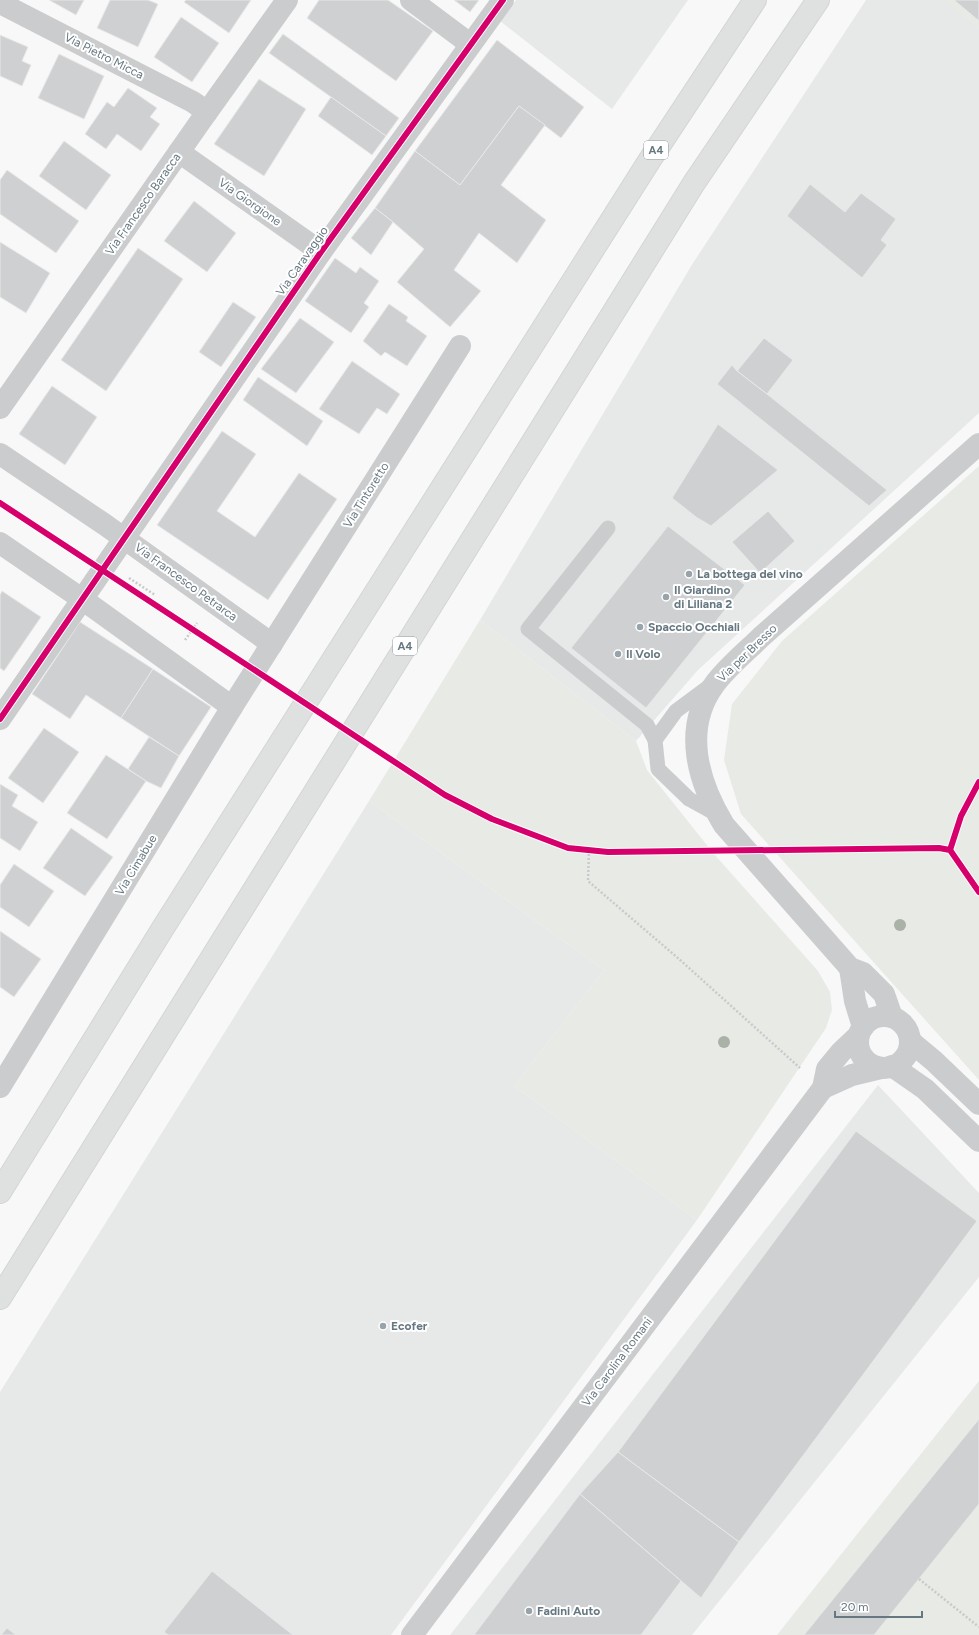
<svg xmlns="http://www.w3.org/2000/svg" width="979" height="1635" font-family="Figtree,sans-serif">
	<rect width="100%" height="100%" fill="#f8f8f8"/>
	<g fill="#e7e9e8">
		<path d="M516 0H688L612 109 500 21Z"/>
		<path d="M866 0H979V413L698 670 636 741 480 620 693 263Z"/>
		<path d="M369 801 604 970 514 1086 697 1220 391 1635H0V1392Z"/>
		<path d="M878 1085 979 1193V1277L692 1635H450Z"/>
	</g>
	<g fill="#e7eae5">
		<path d="M943 0H979V29Z"/>
		<path d="M979 466V1080L741 814 724 760 732 704 782 641Z"/>
		<path d="M480 620 636 741 647 770 714 854 818 971 830 992 832 1010 826 1028 697 1220 514 1086 604 970 369 801Z"/>
		<path d="M979 1381V1635H777Z"/>
	</g>
	<g fill="#ced0d1" stroke="#e8e8e8">
		<path d="M49 0H84L76 15Z"/>
		<path d="M110 0H148L158 4 138 47 97 28Z"/>
		<path d="M186 0H251L229 33 184 2Z"/>
		<path d="M319 0H388L433 31 396 81 307 18Z"/>
		<path d="M454 0H479L470 12Z"/>
		<path d="M954 0H979V21Z"/>
		<path d="M181 17 219 43 192 82 154 57Z"/>
		<path d="M283 34 399 118 386 136 269 53Z"/>
		<path d="M0 35 28 47 22 61 31 65 22 86 0 76Z"/>
		<path d="M497 40 584 107 561 138 519 106 460 185 415 151Z"/>
		<path d="M59 54 104 76 84 119 38 98Z"/>
		<path d="M259 79 306 109 264 176 214 144Z"/>
		<path d="M128 88 157 108 150 117 160 124 141 151 117 134 106 149 85 134 107 102 114 107Z"/>
		<path d="M331 97 386 136 372 155 318 116Z"/>
		<path d="M519 106 545 125 501 185 546 220 517 263 479 233 454 270 481 291 450 327 397 282 424 249 393 222 375 208 415 151 460 185Z"/>
		<path d="M64 141 111 175 86 210 39 176Z"/>
		<path d="M7 170 79 221 56 253 0 214V180Z"/>
		<path d="M810 184 845 212 861 193 896 219 881 240 887 245 862 278 787 216Z"/>
		<path d="M194 201 236 233 207 272 164 241Z"/>
		<path d="M375 208 393 222 371 255 351 238Z"/>
		<path d="M0 242 50 273 26 313 0 297Z"/>
		<path d="M138 248 183 279 106 391 61 360Z"/>
		<path d="M335 258 356 273 360 267 379 281 364 303 369 307 351 333 305 301Z"/>
		<path d="M233 302 256 317 221 367 199 352Z"/>
		<path d="M389 304 408 317 406 321 427 336 407 366 385 352 381 356 363 341Z"/>
		<path d="M300 318 334 342 296 393 261 369Z"/>
		<path d="M764 338 793 360 767 394 737 371Z"/>
		<path d="M352 361 400 394 387 414 377 408 359 434 319 409Z"/>
		<path d="M732 365 737 371 767 394 887 490 869 506 717 384Z"/>
		<path d="M258 377 323 421 307 446 243 400Z"/>
		<path d="M52 386 97 417 65 465 19 434Z"/>
		<path d="M718 424 778 470 711 526 696 517 672 498Z"/>
		<path d="M222 431 256 454 217 511 255 537 299 473 337 499 268 600 157 525Z"/>
		<path d="M768 511 795 541 760 573 732 542Z"/>
		<path d="M668 526 745 585 646 708 571 648Z"/>
		<path d="M2 591 41 617 4 671 0 668V595Z"/>
		<path d="M80 622 153 669 121 718 86 695 70 719 32 694Z"/>
		<path d="M153 669 211 707 179 756 121 718Z"/>
		<path d="M44 728 79 752 43 803 8 778Z"/>
		<path d="M149 737 179 756 161 788 146 781 128 769Z"/>
		<path d="M106 755 146 781 107 839 67 813Z"/>
		<path d="M0 784 18 795 12 806 38 822 20 851 0 838Z"/>
		<path d="M71 828 113 857 85 896 43 868Z"/>
		<path d="M14 864 54 891 29 927 0 907V885Z"/>
		<path d="M0 931 41 959 14 997 0 987Z"/>
		<path d="M856 1131 977 1221 739 1542 618 1452Z"/>
		<path d="M979 1419V1504L874 1635H804Z"/>
		<path d="M618 1452 739 1542 701 1598 580 1494Z"/>
		<path d="M580 1494 681 1581 641 1635H474Z"/>
		<path d="M212 1571 293 1635H168L164 1632Z"/>
		<path d="M7 1628 16 1635H1Z"/>
	</g>
	<g fill="none" stroke-linecap="round" stroke-linejoin="round">
		<defs>
			<g id="motorway">
				<path d="M0 1192 163 928 651 158 755 0"/>
				<path d="M0 1298 694 183 818 0"/>
			</g>
		</defs>
		<use href="#motorway" stroke="#d4d5d5" stroke-width="24"/>
		<g stroke="#c8cacb" stroke-width="2.5" stroke-dasharray="2 2" stroke-linecap="butt">
			<path d="M129 578 155 595"/>
			<path d="M185 640 197 623"/>
			<path d="M589 850 588 881 679 959 800 1068"/>
			<path d="M919 1579 979 1627"/>
		</g>
		<g stroke="#cbcccd" stroke-width="15">
			<path d="M608 528 528 629 647 725 655 740"/>
			<path d="M711 685 676 711 655 740 658 769 689 799 718 815"/>
		</g>
		<g stroke="#cbcccd" stroke-width="22">
			<path d="M411 0 470 44"/>
			<path d="M0 3 193 102 207 112"/>
			<path d="M179 152 321 252"/>
			<path d="M0 408 200 122 287 0"/>
			<path d="M0 454 104 524 272 644"/>
			<path d="M0 543 82 599 232 707"/>
			<path d="M0 719 321 252 503 0"/>
			<path d="M0 1087 232 707 460 346"/>
			<path d="M823 1088 852 1075 881 1068"/>
			<path d="M412 1635 823 1088 827 1069 841 1052 858 1036"/>
		</g>
		<g stroke="#cbcccd" stroke-width="22">
			<path d="M850 968 855 1001 863 1027"/>
			<circle cx="884" cy="1042" r="26"/>
			<path d="M892 1017 884 994 863 973 850 968 724 825C698 782 682 729 714 685 727 667 746 652 761 637L979 444"/>
			<path d="M910 1041 934 1061 979 1104"/>
			<path d="M892 1066 925 1089 979 1141"/>
		</g>
		<use href="#motorway" stroke="#dfe0e0" stroke-width="22"/>
		<defs>
			<g id="cycleway">
				<path d="M0 503 445 795 492 819 568 848 608 852 939 848 950 850 979 892"/>
				<path d="M0 719 321 252 503 0"/>
				<path d="M950 850 961 816 979 782"/>
			</g>
		</defs>
		<use href="#cycleway" stroke="#fff" stroke-width="8"/>
		<use href="#cycleway" stroke="#d6006c" stroke-width="6"/>
	</g>
	<g fill="#aab2a7">
		<circle cx="900" cy="925" r="6"/>
		<circle cx="724" cy="1042" r="6"/>
	</g>
	<g fill="#98a4aa" stroke="#fff" stroke-width="1.5">
		<circle cx="689" cy="574" r="4"/>
		<circle cx="666" cy="597" r="4"/>
		<circle cx="640" cy="627" r="4"/>
		<circle cx="618" cy="654" r="4"/>
		<circle cx="383" cy="1326" r="4"/>
		<circle cx="529" cy="1611" r="4"/>
	</g>
	<g text-anchor="middle" dominant-baseline="central" stroke-width="4" stroke-linejoin="round" paint-order="stroke">
		<g fill="#fff" stroke="#93a0a6" stroke-width="1">
			<rect x="644" y="141" width="24" height="18" rx="3"/>
			<rect x="393" y="637" width="24" height="18" rx="3"/>
		</g>
		<g font-size="11" font-weight="bold" fill="#657780">
			<text x="656" y="150">A4</text>
			<text x="405" y="646">A4</text>
		</g>
		<g font-size="12" fill="#657780" stroke="#fff">
			<text transform="translate(104 56) rotate(27)">Via Pietro Micca</text>
			<text transform="translate(250 202) rotate(35)">Via Giorgione</text>
			<text transform="translate(143 204) rotate(-55)">Via Francesco Baracca</text>
			<text transform="translate(302 261) rotate(-55)">Via Caravaggio</text>
			<text transform="translate(366 495) rotate(-58)">Via Tintoretto</text>
			<text transform="translate(186 582) rotate(36)">Via Francesco Petrarca</text>
			<text transform="translate(747 653) rotate(-44)">Via per Bresso</text>
			<text transform="translate(136 865) rotate(-59)">Via Cimabue</text>
			<text transform="translate(617 1362) rotate(-53)">Via Carolina Romani</text>
		</g>
		<g font-size="12" font-weight="bold" fill="#657780" stroke="#fff" text-anchor="start">
			<text x="697" y="574">La bottega del vino</text>
			<text x="674" y="590">Il Giardino<tspan x="674" dy="14">di Liliana 2</tspan></text>
			<text x="648" y="627">Spaccio Occhiali</text>
			<text x="626" y="654">Il Volo</text>
			<text x="391" y="1326">Ecofer</text>
			<text x="537" y="1611">Fadini Auto</text>
		</g>
	</g>
	<path d="M835 1611v6h87v-6" fill="none" stroke="#657780" stroke-width="2"/>
	<text x="841" y="1611" font-size="12" fill="#657780" stroke="#ffffff" stroke-width="3" paint-order="stroke">20 m</text>
</svg>
